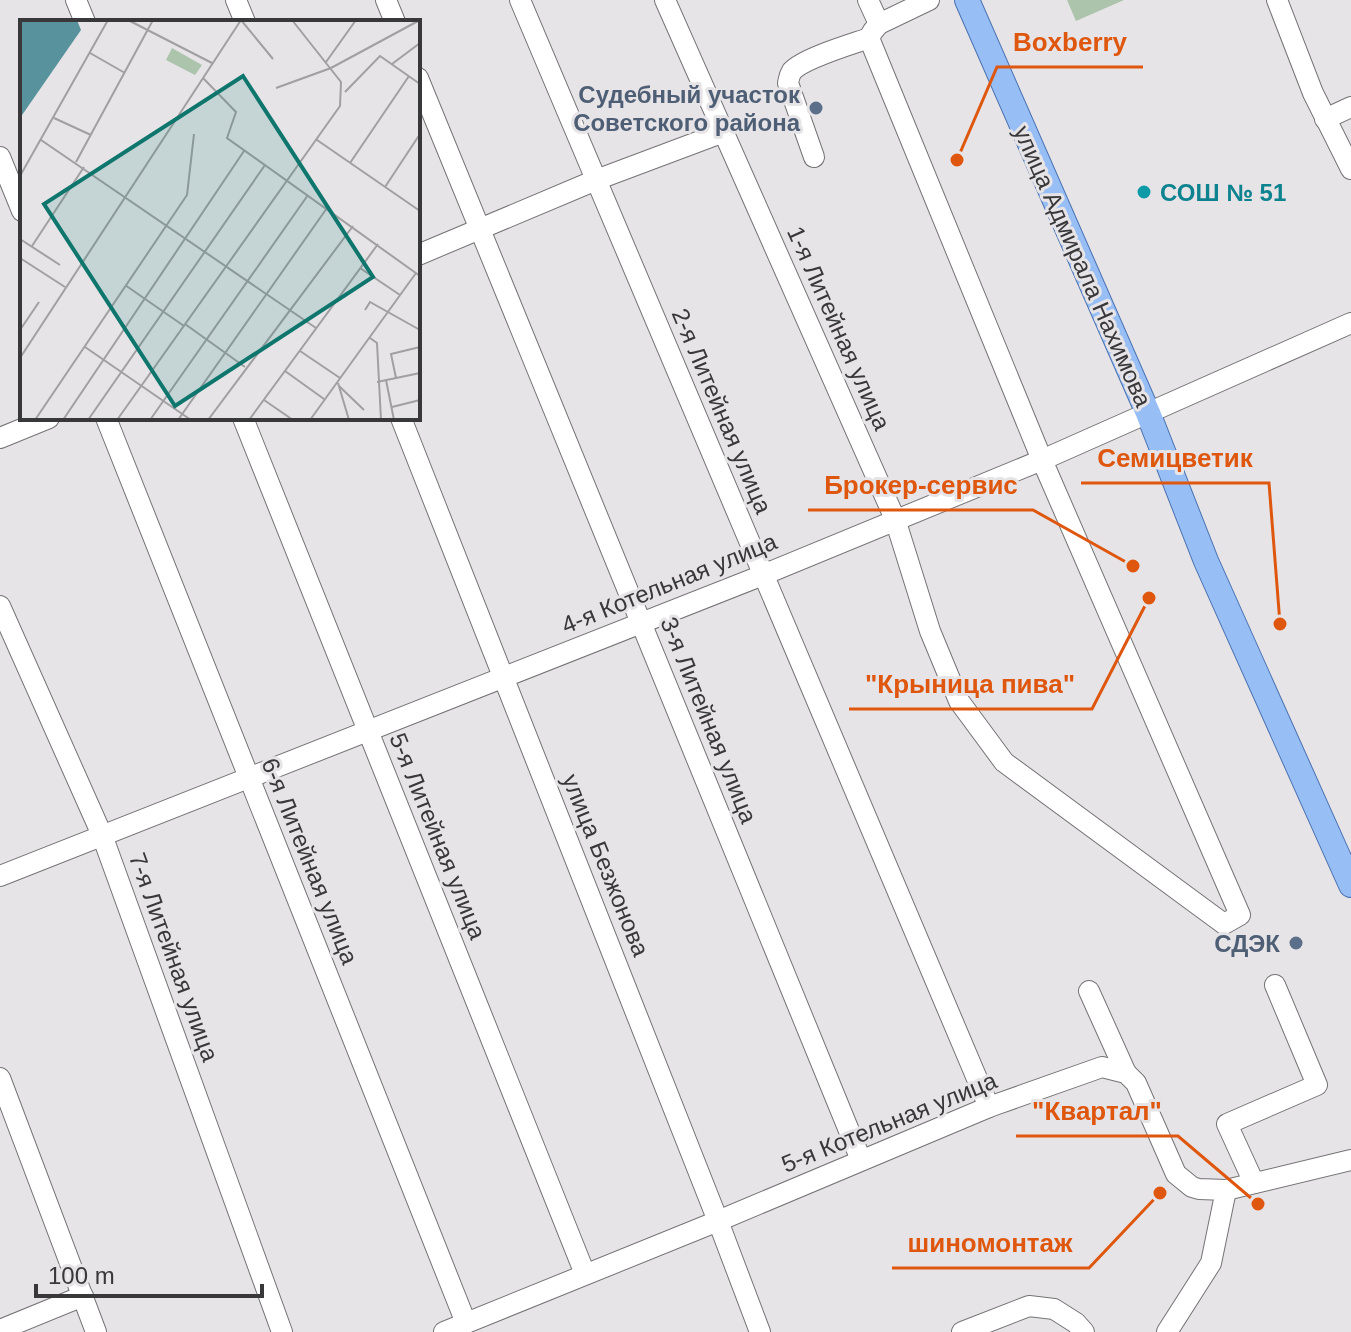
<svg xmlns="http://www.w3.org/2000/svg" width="1351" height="1332" font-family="Helvetica,sans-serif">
	<rect width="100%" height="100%" fill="#e6e4e7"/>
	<path fill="#acc3ac" d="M1067 0H1124L1076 21Z"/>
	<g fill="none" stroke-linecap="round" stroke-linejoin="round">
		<defs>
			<g id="minor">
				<path d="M76 0 85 22"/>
				<path d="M236 0 245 22"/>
				<path d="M386 0 395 22"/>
				<path d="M520 0 989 1107"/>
				<path d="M665 0 895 519 930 631 959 701 1004 762 1224 924 1240 915 1042 460 869 38 873 31 879 24 929 0"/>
				<path d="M868 0 879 24"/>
				<path d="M1277 0 1313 93 1351 169"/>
				<path d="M418 78 861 1160"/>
				<path d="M1325 119 1351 107"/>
				<path d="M0 157 22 211"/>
				<path d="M814 157 788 83C789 78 789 76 792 71 804 58 852 44 869 38"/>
				<path d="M418 255 596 180 724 132"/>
				<path d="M106 418 466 1323"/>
				<path d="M243 418 585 1274"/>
				<path d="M401 418 718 1221 760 1332"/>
				<path d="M0 438 49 418"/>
				<path d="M0 606 102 835 282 1332"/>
				<path d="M0 876 763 575 1042 460 1351 323"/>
				<path d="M1089 991 1126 1073"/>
				<path d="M0 1078 96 1332"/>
				<path d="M1254 1183 1227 1124 1317 1085 1275 985"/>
				<path d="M0 1330 83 1296"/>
				<path d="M444 1332 718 1221 989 1107 1102 1067 1126 1073 1136 1083 1176 1174 1192 1187 1199 1189 1226 1190 1351 1160"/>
				<path d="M962 1332 1029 1306 1054 1309 1076 1323 1084 1332"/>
				<path d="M1167 1332 1211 1263 1226 1190"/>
			</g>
			<path id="major" d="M967 0 1148 413 1206 561 1351 885"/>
		</defs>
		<use href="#minor" stroke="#757375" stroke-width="22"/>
		<use href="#major" stroke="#4a72b0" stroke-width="26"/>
		<use href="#minor" stroke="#fff" stroke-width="20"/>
		<use href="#major" stroke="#98bef6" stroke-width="24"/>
	</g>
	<g fill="#5c6f8a" stroke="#e6e4e7" stroke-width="3">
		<circle cx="816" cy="108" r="8"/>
		<circle cx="1296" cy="943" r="8"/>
	</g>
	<circle fill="#0f9aa8" stroke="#e6e4e7" stroke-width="3" cx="1144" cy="192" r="8"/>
	<g text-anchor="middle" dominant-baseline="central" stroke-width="6" stroke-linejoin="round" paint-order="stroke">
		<g font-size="24" font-weight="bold" fill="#4e5e75" stroke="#e6e4e7" text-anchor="end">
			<text x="800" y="94">Судебный участок<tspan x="800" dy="28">Советского района</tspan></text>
			<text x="1280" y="943">СДЭК</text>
		</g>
		<g font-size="24" font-weight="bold" fill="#0d838f" stroke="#e6e4e7" text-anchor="start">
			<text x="1160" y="192">СОШ № 51</text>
		</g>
		<g font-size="24" fill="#383739" stroke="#e6e4e7">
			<text transform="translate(1083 266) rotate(66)">улица Адмирала Нахимова</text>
			<text transform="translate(839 328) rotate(66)">1-я Литейная улица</text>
			<text transform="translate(722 411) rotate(67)">2-я Литейная улица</text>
			<text transform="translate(669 583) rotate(-22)">4-я Котельная улица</text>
			<text transform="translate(709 720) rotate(68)">3-я Литейная улица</text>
			<text transform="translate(438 836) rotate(68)">5-я Литейная улица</text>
			<text transform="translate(310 861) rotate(68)">6-я Литейная улица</text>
			<text transform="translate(606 865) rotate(68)">улица Безжонова</text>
			<text transform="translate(174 957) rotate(70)">7-я Литейная улица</text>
			<text transform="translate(889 1122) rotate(-22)">5-я Котельная улица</text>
		</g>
	</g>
	<g transform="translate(20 20)">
		<rect width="400" height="400" fill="#e6e4e7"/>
		<path d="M152 28 182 45 175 55 146 40Z" fill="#acc3ac"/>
		<path d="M0 0H57L61 10 0 98Z" fill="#58939d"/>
		<path fill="none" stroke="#a09fa1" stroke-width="2" d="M108 0 192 43M221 0 253 39M70 33 105 53M306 42 336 0M372 44 400 23M183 58 216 92 207 118 400 256M256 68 311 48 400 0M325 72 360 36 400 64M34 98 71 115M21 120 296 308M297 120 400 191M56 142 133 0M330 143 389 56M0 156 88 0M365 167 400 114M0 219 40 245M12 226 64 147M0 238 45 267M340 248 380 275M105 265 164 306M345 290 350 282 400 310M165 304 225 347M0 310 19 282M350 318 357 323 361 400M65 327 171 400M280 331 320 358M0 338 221 0M265 351 304 379M376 358 371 334 400 327M366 360 374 400M357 362 400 353M318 363 329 400M319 366 344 390M244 380 273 400M372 387 400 380M15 400 167 175 174 114M43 400 224 131M68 400 245 145M97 400 320 86 321 62 272 0M130 400 288 175M158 400 307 188M188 400 333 206M229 400 358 224M290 400 396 253"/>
		<path fill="#0f766e" fill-opacity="0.15" stroke="#0f766e" stroke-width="4" d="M223 56 353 257 155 386 24 184Z"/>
		<rect width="400" height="400" fill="none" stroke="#383739" stroke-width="4"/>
	</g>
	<path fill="none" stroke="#df570e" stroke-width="3" d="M957 160L997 67H1143M1280 624L1269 483H1081M1133 566L1033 510H808M1149 598L1092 709H849M1258 1204L1178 1136H1016M1160 1193L1089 1268H892"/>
	<g fill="#df570e" stroke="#e6e4e7" stroke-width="3">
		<circle cx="957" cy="160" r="8"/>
		<circle cx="1280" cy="624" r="8"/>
		<circle cx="1133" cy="566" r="8"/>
		<circle cx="1149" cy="598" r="8"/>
		<circle cx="1258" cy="1204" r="8"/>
		<circle cx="1160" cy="1193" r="8"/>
	</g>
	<g font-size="26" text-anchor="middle" font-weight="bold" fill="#df570e" stroke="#e6e4e7" stroke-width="6" stroke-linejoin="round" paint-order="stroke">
		<text x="1070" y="51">Boxberry</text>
		<text x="1175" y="467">Семицветик</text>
		<text x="921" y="494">Брокер-сервис</text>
		<text x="970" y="693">"Крыница пива"</text>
		<text x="1097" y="1120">"Квартал"</text>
		<text x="990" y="1252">шиномонтаж</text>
	</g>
	<path d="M36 1284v12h226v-12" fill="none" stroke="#383739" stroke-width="4"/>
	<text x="48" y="1284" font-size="24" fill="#383739" stroke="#e6e4e7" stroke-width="6" paint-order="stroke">100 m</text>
</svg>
